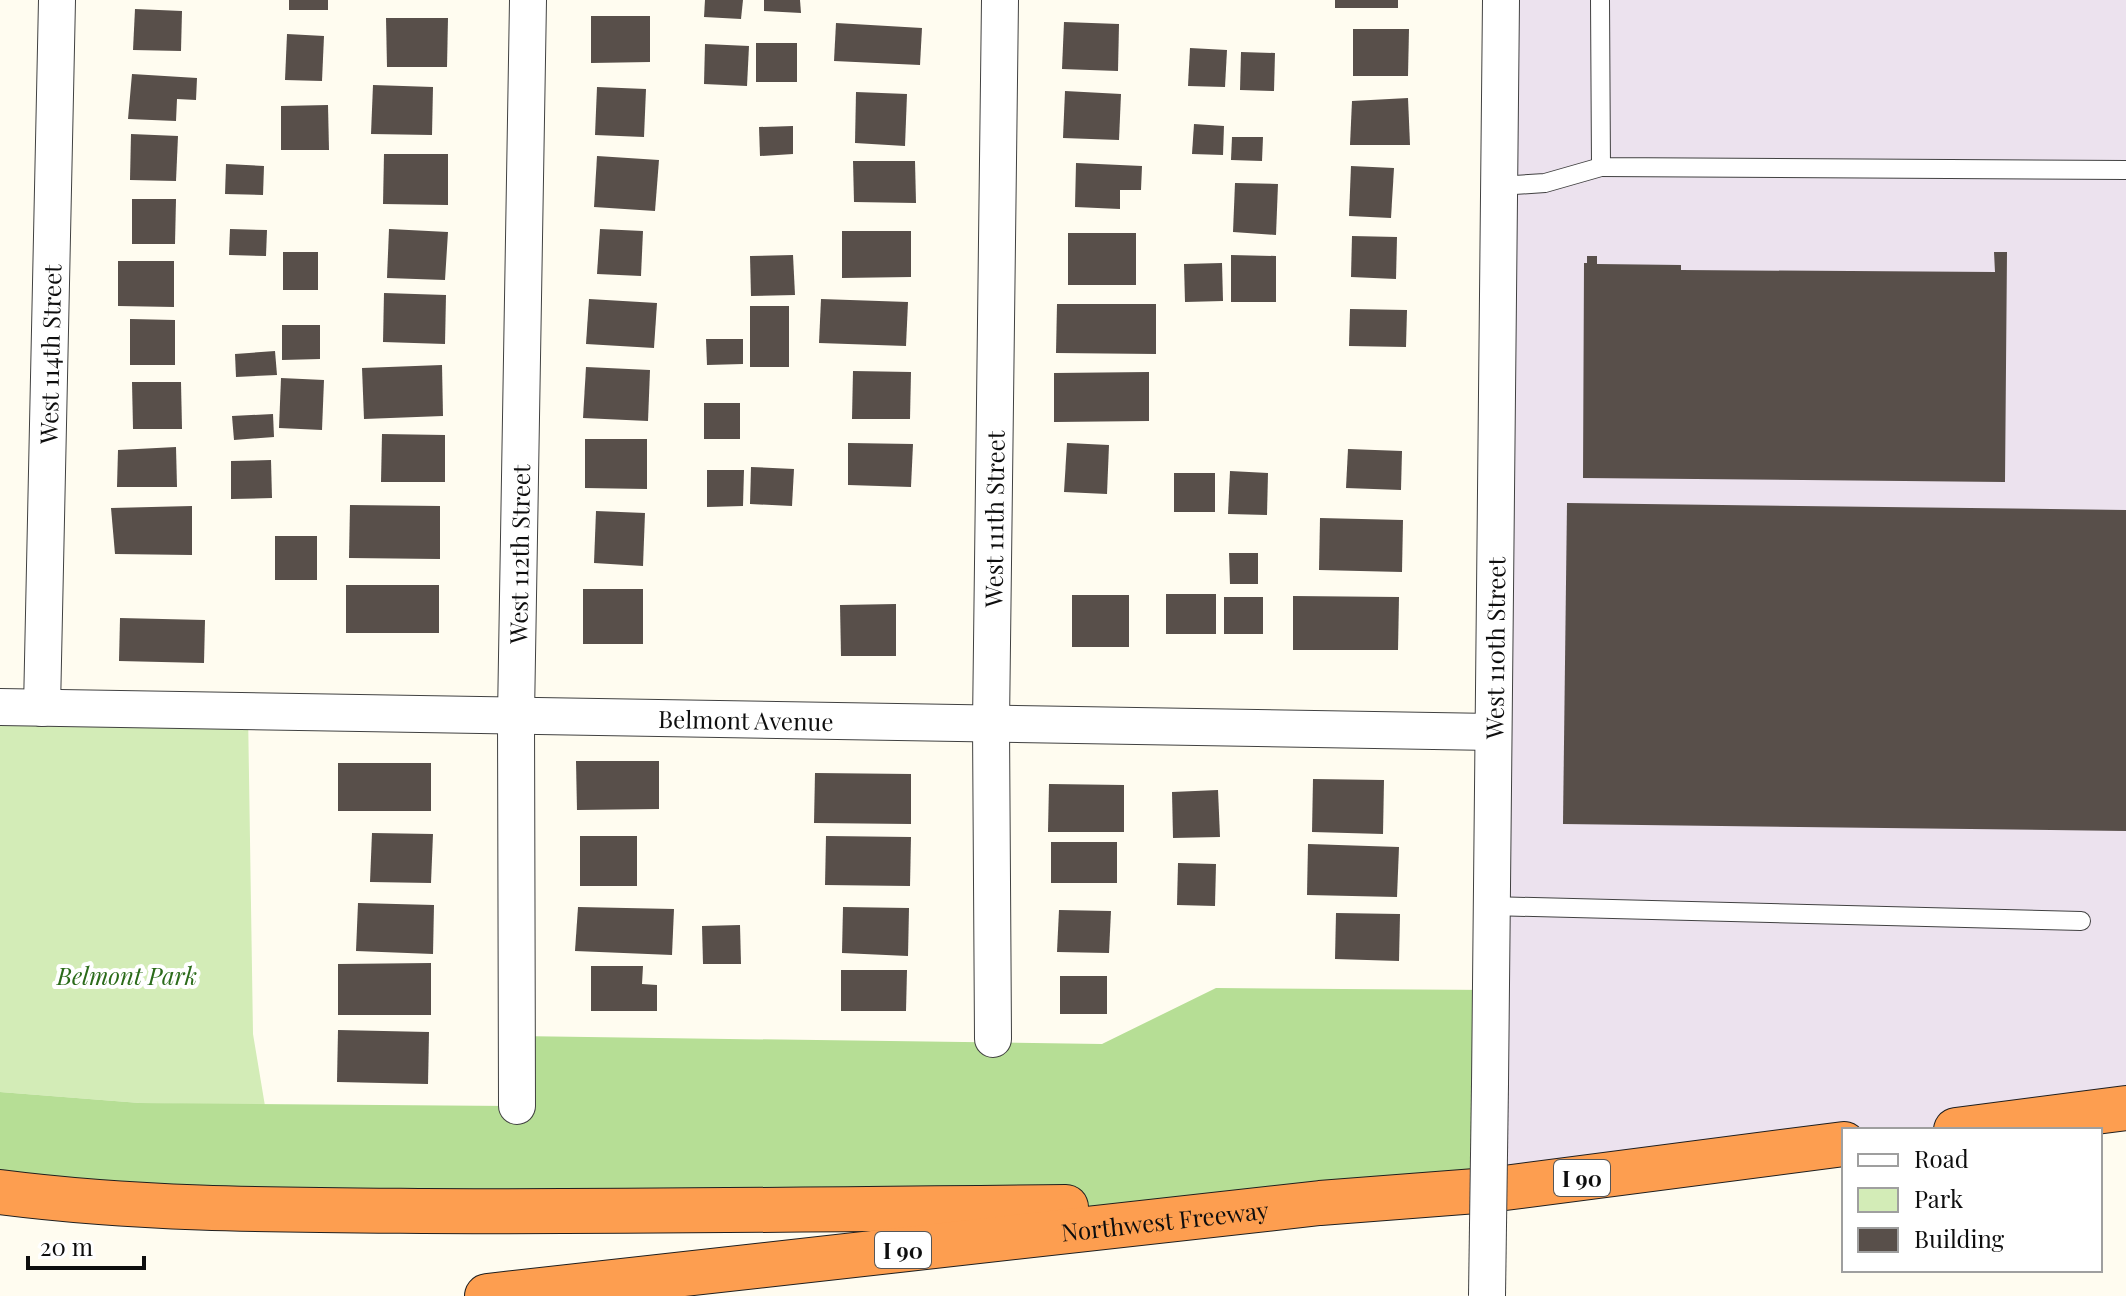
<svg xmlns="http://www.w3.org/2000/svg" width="2126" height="1296" font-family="'Playfair Display',serif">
	<rect width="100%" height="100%" fill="#fffcf0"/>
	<path fill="#ece2ee" d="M1501 0H2126V1104L1932 1130H1844L1489 1190Z"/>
	<path fill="#d3ecb7" d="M0 707 248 711 253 1034 265 1106 140 1103 0 1092Z"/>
	<path fill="#b6de95" d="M1216 988 1491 990 1489 1190 1320 1203 615 1212 0 1192V1092L140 1103 517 1106V1036L1102 1044Z"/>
	<g fill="#584f4a">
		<rect x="289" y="0" width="39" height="10"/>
		<path d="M705 0H743L741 19 704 17Z"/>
		<path d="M764 0H800L801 13 764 11Z"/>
		<rect x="1335" y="0" width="63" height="8"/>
		<path d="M135 9 182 11 181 51 133 50Z"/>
		<path d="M591 16H650V62L591 63Z"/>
		<path d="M386 18H448L447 67H387Z"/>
		<path d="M1064 22 1119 24 1118 71 1062 69Z"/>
		<path d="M836 23 922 28 920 65 834 61Z"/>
		<path d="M1353 29H1409L1408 76H1353Z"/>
		<path d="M287 34 324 36 322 81 285 80Z"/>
		<rect x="756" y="43" width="41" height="39"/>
		<path d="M705 44 749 46 747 86 704 84Z"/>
		<path d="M1190 48 1227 50 1225 87 1188 86Z"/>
		<path d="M1241 52 1275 53 1274 91 1240 90Z"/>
		<path d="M132 74 197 78 196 100 177 99 176 121 128 119Z"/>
		<path d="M373 85 433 87 432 135 371 134Z"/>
		<path d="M597 87 646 89 644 137 595 135Z"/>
		<path d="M1065 91 1121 94 1119 140 1063 138Z"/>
		<path d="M856 92 907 94 905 146 855 143Z"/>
		<path d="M1408 98 1410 145H1350L1352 101Z"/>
		<path d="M328 105 329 150H281V106Z"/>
		<path d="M1194 124 1224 126 1223 155 1192 154Z"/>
		<path d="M793 126V154L760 156 759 127Z"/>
		<path d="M131 134 178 136 176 181 130 180Z"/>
		<path d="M1232 137H1263L1262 161 1231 160Z"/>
		<path d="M384 154H448V205L383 204Z"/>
		<path d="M597 156 659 160 655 211 594 207Z"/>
		<path d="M853 161H915L916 203 854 202Z"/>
		<path d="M1076 163 1142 166 1141 190H1120V209L1075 207Z"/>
		<path d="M226 164 264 166 263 195 225 194Z"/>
		<path d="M1351 166 1394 168 1391 218 1349 216Z"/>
		<path d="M1235 183 1278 184 1276 235 1233 232Z"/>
		<path d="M132 199H176L175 244H132Z"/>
		<path d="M230 229 267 230 266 256 229 255Z"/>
		<path d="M389 229 448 232 445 280 387 278Z"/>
		<path d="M600 229 643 231 641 276 597 274Z"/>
		<path d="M842 231H911V277L842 278Z"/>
		<rect x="1068" y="233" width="68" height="52"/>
		<path d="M1352 236 1397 237 1396 279 1351 277Z"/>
		<rect x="283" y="252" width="35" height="38"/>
		<path d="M1994 252H2007L2005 482 1583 478 1584 263H1587V256H1597V264L1681 265V270L1995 272Z"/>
		<path d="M793 255 795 295 751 296 750 256Z"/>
		<path d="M1231 255 1276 256V302H1231Z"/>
		<path d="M118 261H174V307L118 306Z"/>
		<path d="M1222 263 1223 301 1185 302 1184 264Z"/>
		<path d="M384 293 446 295 445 344 383 342Z"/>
		<path d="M589 299 657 303 654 348 586 344Z"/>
		<path d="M821 299 908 302 906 346 819 343Z"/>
		<path d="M1057 304H1156V354L1056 353Z"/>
		<rect x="750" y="306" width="39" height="61"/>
		<path d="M1350 309 1407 310 1406 347 1349 346Z"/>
		<path d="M130 319 175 320V365H130Z"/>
		<path d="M282 325H320V359L282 360Z"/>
		<path d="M706 339H743V364L707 365Z"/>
		<path d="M275 351 277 375 236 377 235 354Z"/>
		<path d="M442 365 443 416 364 419 362 368Z"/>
		<path d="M586 367 650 370 648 421 583 418Z"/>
		<path d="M853 371 911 372 910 419H852Z"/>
		<path d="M1149 372V421L1054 422V373Z"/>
		<path d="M281 378 324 380 322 430 279 428Z"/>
		<path d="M132 382H181L182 429H133Z"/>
		<rect x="704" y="403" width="36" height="36"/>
		<path d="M273 414 274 437 234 440 232 416Z"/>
		<path d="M382 434 445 435V482H381Z"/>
		<path d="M585 439H647V489L585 488Z"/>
		<path d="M848 443 913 444 911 487 848 485Z"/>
		<path d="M1067 443 1109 445 1107 494 1064 492Z"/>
		<path d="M176 447 177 487H117L118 450Z"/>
		<path d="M1348 449 1402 451 1401 490 1346 488Z"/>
		<path d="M271 460 272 498 231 499V461Z"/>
		<path d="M751 467 794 469 792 506 750 504Z"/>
		<path d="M707 470H744L743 506 707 507Z"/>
		<path d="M1230 471 1268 473 1267 515 1228 514Z"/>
		<rect x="1174" y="473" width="41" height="39"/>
		<path d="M1567 503 2126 510V831L1563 824Z"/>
		<path d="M350 505 440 506V559L349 558Z"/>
		<path d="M192 506V555L115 554 111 508Z"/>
		<path d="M596 511 645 513 643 566 594 563Z"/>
		<path d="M1320 518 1403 520 1402 572 1319 570Z"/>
		<rect x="275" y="536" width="42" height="44"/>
		<path d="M1229 553H1258V584H1230Z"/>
		<rect x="346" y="585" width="93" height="48"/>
		<rect x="583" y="589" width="60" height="55"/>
		<rect x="1166" y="594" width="50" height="40"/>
		<rect x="1072" y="595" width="57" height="52"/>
		<path d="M1293 596 1399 597 1398 650H1293Z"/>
		<rect x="1224" y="597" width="39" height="37"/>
		<path d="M896 604V656H841L840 605Z"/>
		<path d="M120 618 205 620 204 663 119 661Z"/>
		<path d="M576 761H659V809L577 810Z"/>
		<rect x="338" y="763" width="93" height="48"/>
		<path d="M815 773 911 774V824L814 823Z"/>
		<path d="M1313 779 1384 780 1383 834 1312 832Z"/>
		<path d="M1049 784 1124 785V832H1048Z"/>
		<path d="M1218 790 1220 837 1173 838 1172 792Z"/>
		<path d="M372 833 433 834 431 883 370 882Z"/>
		<rect x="580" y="836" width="57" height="50"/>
		<path d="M826 836 911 837 910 886 825 885Z"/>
		<rect x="1051" y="842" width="66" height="41"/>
		<path d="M1308 844 1399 847 1397 897 1307 895Z"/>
		<path d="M1178 863 1216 864 1215 906 1177 905Z"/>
		<path d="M358 903 434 905 433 954 356 951Z"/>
		<path d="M578 907 674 909 672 955 575 951Z"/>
		<path d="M843 907 909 908 908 956 842 953Z"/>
		<path d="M1059 910 1111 911 1109 953 1057 952Z"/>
		<path d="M1336 913 1400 914 1399 961 1335 959Z"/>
		<path d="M740 925 741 964H703L702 926Z"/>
		<path d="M431 963V1015H338V964Z"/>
		<path d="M591 966H643L642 984 657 985V1011H591Z"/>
		<path d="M841 970H907L906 1011H841Z"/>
		<rect x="1060" y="976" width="47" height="38"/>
		<path d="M338 1030 429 1032 428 1084 337 1082Z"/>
	</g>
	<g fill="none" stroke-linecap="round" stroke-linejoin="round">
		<defs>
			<g id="lane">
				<path d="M1600 0 1601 167 2126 170"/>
				<path d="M1499 186 1545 183 1601 167"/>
				<path d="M1491 906 2081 921"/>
			</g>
			<g id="street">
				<path id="s1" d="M0 707 1493 732"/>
				<path id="s2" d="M42 708 57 0"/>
				<path id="s3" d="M993 1039 991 724 1000 0"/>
				<path id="s4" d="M1490 1084 1501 0"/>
				<path id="s5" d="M517 1106 516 716 528 0"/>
			</g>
			<g id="highway">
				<path d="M1956 1130 2126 1108"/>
				<path d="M0 1192C140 1210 282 1210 423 1211 637 1212 851 1209 1066 1207"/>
				<path id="s6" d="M487 1296 1320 1203 1489 1190 1844 1144"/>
			</g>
		</defs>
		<use href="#lane" stroke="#414141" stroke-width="20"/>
		<use href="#street" stroke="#414141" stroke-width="38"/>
		<use href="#highway" stroke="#1f1f1f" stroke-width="46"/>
		<use href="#lane" stroke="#fff" stroke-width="18"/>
		<use href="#street" stroke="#fff" stroke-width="36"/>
		<use href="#highway" stroke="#fd9e50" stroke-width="44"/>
		<defs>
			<path id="street-bridge" d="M1487 1296 1490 1084"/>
		</defs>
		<use href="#street-bridge" stroke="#414141" stroke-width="38" stroke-linecap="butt"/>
		<use href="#street-bridge" stroke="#fff" stroke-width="36"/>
	</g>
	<g text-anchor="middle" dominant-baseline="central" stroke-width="8" stroke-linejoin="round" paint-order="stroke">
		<g fill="#fff" stroke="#565656" stroke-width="2">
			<rect x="1554" y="1160" width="56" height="36" rx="6"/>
			<rect x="875" y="1232" width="56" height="36" rx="6"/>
		</g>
		<g font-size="22" font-weight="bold" fill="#0e0e0e">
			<text x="1582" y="1178">I 90</text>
			<text x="903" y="1250">I 90</text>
		</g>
		<g font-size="24" fill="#0e0e0e" stroke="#fff">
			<text stroke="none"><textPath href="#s2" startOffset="354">West 114th Street</textPath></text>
			<text stroke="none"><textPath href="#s3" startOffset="520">West 111th Street</textPath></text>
			<text stroke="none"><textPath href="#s5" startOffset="552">West 112th Street</textPath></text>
			<text stroke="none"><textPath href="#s4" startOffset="436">West 110th Street</textPath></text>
			<text stroke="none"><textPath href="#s1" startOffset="746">Belmont Avenue</textPath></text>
			<text stroke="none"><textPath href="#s6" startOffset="682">Northwest Freeway</textPath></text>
		</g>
		<g font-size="24" font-style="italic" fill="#2b6b1a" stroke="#fff">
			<text x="127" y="975">Belmont Park</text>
		</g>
	</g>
	<rect x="1842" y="1128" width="260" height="144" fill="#ffffff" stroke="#9f9f9f" stroke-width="2"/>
	<rect x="1858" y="1154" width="40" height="12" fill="#ffffff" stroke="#9f9f9f" stroke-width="2"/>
	<text x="1914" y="1168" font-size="24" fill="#0e0e0e">Road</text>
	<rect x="1858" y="1188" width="40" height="24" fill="#d3ecb7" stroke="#9f9f9f" stroke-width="2"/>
	<text x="1914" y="1208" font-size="24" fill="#0e0e0e">Park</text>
	<rect x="1858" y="1228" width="40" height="24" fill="#584f4a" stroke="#9f9f9f" stroke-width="2"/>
	<text x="1914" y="1248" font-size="24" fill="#0e0e0e">Building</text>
	<path d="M28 1256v12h116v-12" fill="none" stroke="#0e0e0e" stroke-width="4"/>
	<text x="40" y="1256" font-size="24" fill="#0e0e0e" stroke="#ffffff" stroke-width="6" paint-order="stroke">20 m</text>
</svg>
